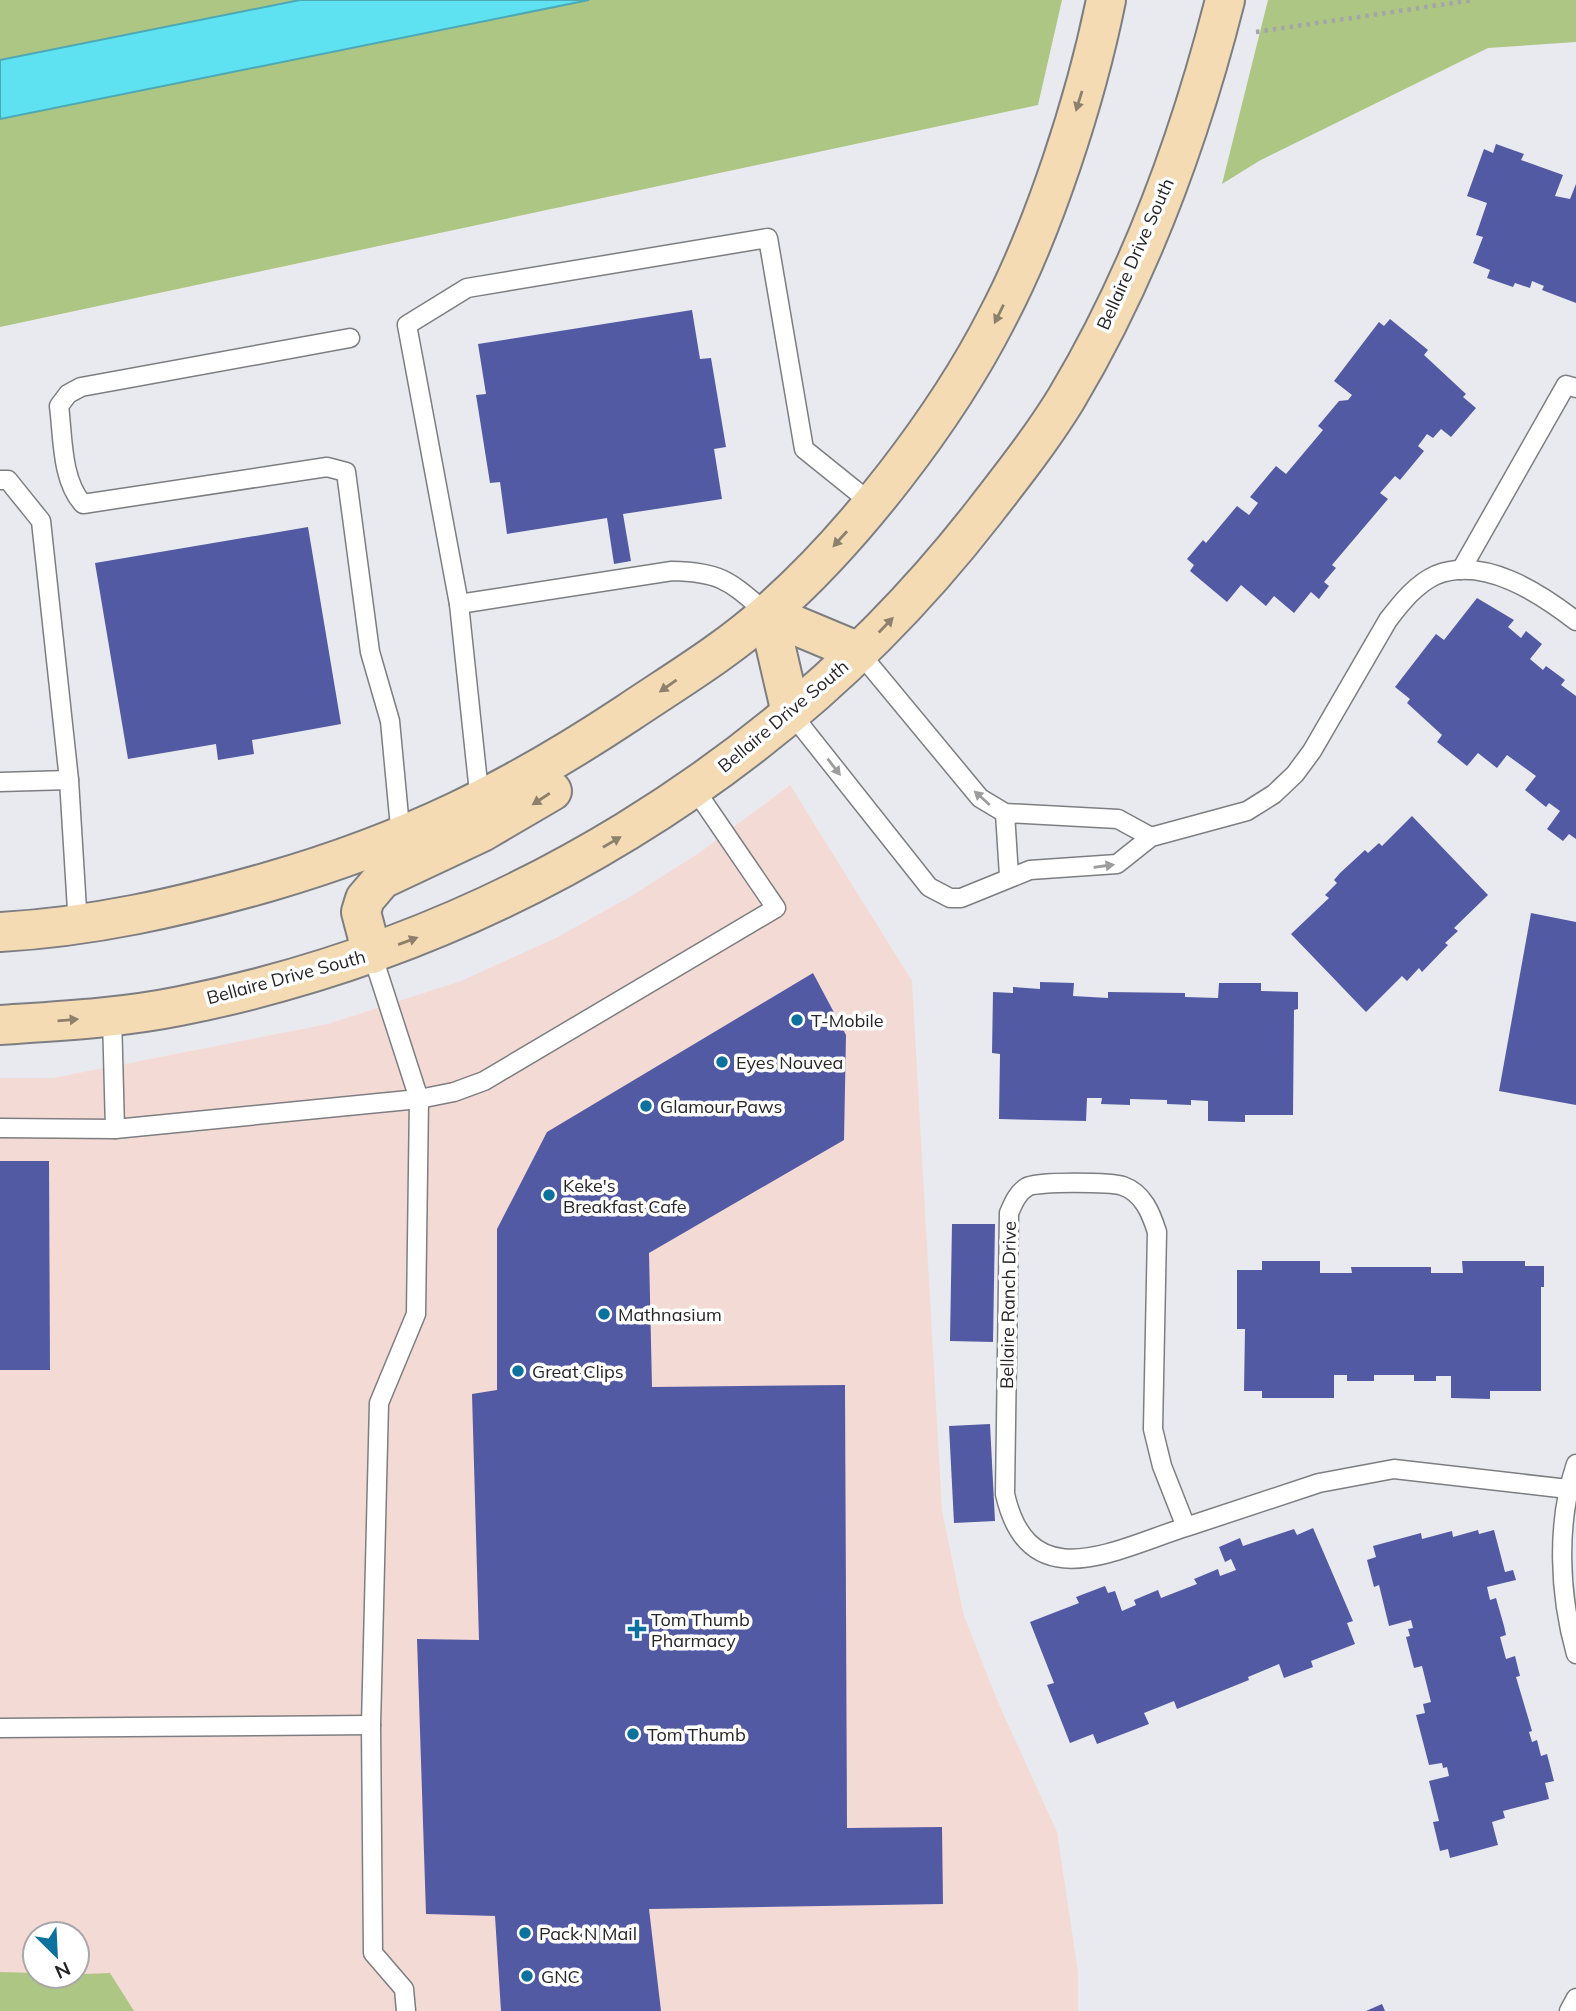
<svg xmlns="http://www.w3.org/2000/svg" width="1576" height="2011" font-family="Mulish,sans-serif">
	<rect width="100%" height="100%" fill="#e9eaef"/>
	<path fill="#f4dad4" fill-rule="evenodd" d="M790 785 912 981 942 1511 964 1616 997 1700 1057 1832 1078 1972V2011H0V1078H53L328 1024 461 981 556 938 633 895 699 853ZM35 1934H77V1976H35Z"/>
	<g fill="#adc684">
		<path d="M0 0H1062L1038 105 0 327Z"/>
		<path d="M1268 0H1576V42L1488 48 1259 161 1222 184Z"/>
		<path d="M0 1972 35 1973V1976L110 1973 134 2011H0Z"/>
	</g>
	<path fill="#5ee2f1" stroke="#4da9b4" stroke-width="2" d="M300 0H589L0 119V60Z"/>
	<g fill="#535aa4">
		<path d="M1496 144 1524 154 1521 160 1563 175 1555 196 1570 199 1576 184V303L1542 290 1544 286 1532 281 1530 288 1515 283 1513 287 1487 278 1490 270 1473 263 1483 237 1476 235 1487 203 1467 196 1484 149 1493 153Z"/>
		<path d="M692 310 700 359 711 358 726 447 714 449 722 499 623 514 631 561 614 564 607 518 507 534 500 482 490 483 476 395 486 394 478 344Z"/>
		<path d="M1390 319 1428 350 1424 355 1466 394 1463 397 1476 408 1451 437 1441 429 1433 438 1427 434 1418 446 1424 451 1400 480 1395 476 1380 493 1388 499 1332 565 1336 568 1324 582 1329 586 1319 599 1311 592 1294 613 1274 596 1266 606 1241 585 1227 602 1190 571 1194 565 1187 559 1203 540 1206 543 1237 506 1249 515 1258 503 1250 497 1276 466 1286 474 1323 430 1318 426 1339 401 1348 400 1352 395 1334 381 1379 322 1384 326Z"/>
		<path d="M308 527 341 724 252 740 254 754 218 760 216 744 128 759 95 563Z"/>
		<path d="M1477 598 1514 620 1508 627 1521 638 1526 631 1542 644 1530 659 1543 670 1546 666 1565 680 1561 685 1576 696V839L1569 834 1563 841 1547 829 1560 811 1549 803 1546 807 1525 790 1536 776 1507 755 1497 768 1478 753 1467 766 1437 742 1442 735 1407 703 1410 699 1395 687 1436 634 1444 640Z"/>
		<path d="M1412 816 1488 895 1454 928 1458 931 1445 943 1448 945 1422 972 1419 968 1407 981 1402 976 1366 1012 1291 934 1329 898 1325 895 1337 883 1334 880 1340 873 1365 850 1368 853 1379 843 1382 846Z"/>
		<path d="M1531 913 1576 922V1105L1499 1091Z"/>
		<path d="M813 973 846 1035 844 1140 649 1253 652 1387 845 1385 847 1828 942 1827 943 1904 649 1909 661 2011H501L495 1916 426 1914 417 1639 479 1640 472 1394 497 1390V1229L547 1132Z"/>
		<path d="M1040 982 1074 983 1073 996 1108 998V992L1185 993V997L1218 998 1219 983H1261V991L1298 992V1009L1294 1010 1293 1115H1245V1122L1208 1121V1101L1191 1100V1105L1167 1104V1100L1130 1099V1105L1101 1104 1102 1098H1087L1086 1121 999 1119 1000 1054 992 1053 993 992 1013 993V987L1040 989Z"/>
		<path d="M0 1161H49L50 1370H0Z"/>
		<path d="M952 1224H995L993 1342 950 1341Z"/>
		<path d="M1262 1261H1320V1273H1352L1351 1267H1431V1273H1463L1462 1261H1525V1266H1544V1287H1541V1391H1490V1399L1451 1398V1376H1436V1381H1414V1375H1374V1381H1347V1375H1334V1398H1262V1391H1244L1245 1329H1237V1270H1262Z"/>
		<path d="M990 1424 995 1521 954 1523 949 1426Z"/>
		<path d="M1313 1528 1353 1621 1347 1623 1355 1644 1311 1661 1313 1667 1284 1678 1279 1664 1248 1677 1249 1680 1177 1709 1174 1701 1144 1713 1149 1724 1097 1744 1093 1734 1070 1743 1047 1685 1054 1683 1030 1622 1079 1603 1076 1597 1105 1586 1108 1593 1115 1591 1122 1611 1136 1605 1134 1600 1158 1590 1161 1598 1197 1584 1194 1579 1218 1569 1220 1576 1236 1570 1231 1559 1225 1562 1219 1547 1240 1538 1243 1546 1294 1529 1297 1535Z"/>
		<path d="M1478 1530 1479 1534 1494 1530 1505 1572 1513 1570 1516 1580 1487 1587 1490 1600 1496 1598 1504 1626 1506 1635 1500 1637 1506 1659 1515 1656 1520 1676 1516 1677 1532 1731 1529 1732 1532 1742 1537 1740 1541 1756 1547 1754 1554 1781 1545 1783 1549 1799 1503 1811 1505 1818 1492 1822 1498 1845 1450 1858 1448 1849 1440 1851 1433 1822 1439 1821 1429 1781 1449 1776 1447 1767 1443 1768 1442 1763 1429 1765 1416 1715 1425 1713 1423 1704 1431 1702 1422 1666 1414 1668 1406 1637 1410 1636 1408 1629 1413 1628 1411 1620 1389 1626 1379 1585 1374 1587 1367 1560 1376 1557 1373 1546 1421 1533 1422 1539 1452 1531 1453 1537Z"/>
		<path d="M1382 2004 1385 2011H1366Z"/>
	</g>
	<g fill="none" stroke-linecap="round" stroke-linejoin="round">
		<defs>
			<g id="service">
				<path d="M350 338 81 387 68 394 59 406C63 436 61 480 83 504L327 467 346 472 370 652 390 721 401 838"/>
				<path d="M0 480H8L41 521 69 780 78 926"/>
				<path d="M1461 570 1566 385 1576 388"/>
				<path d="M459 604 407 325 467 288 768 238 804 449 871 503"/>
				<path d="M859 652 980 798 1005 813 1118 819 1151 837"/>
				<path d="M791 713 929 887 950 898H961L1030 870 1117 864 1151 837 1247 811 1274 794 1295 774 1312 751 1388 620C1401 603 1416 584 1436 575 1484 556 1540 593 1576 621"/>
				<path d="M0 782 69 780"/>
				<path d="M480 802 459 604 672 571C723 572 730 582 768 614"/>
				<path d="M1005 813 1009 876"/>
				<path d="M372 954 419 1099 416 1314 379 1403 371 1725 373 1953 404 1989 406 2011"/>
				<path d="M112 1016 115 1129"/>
				<path d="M0 1128 115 1129 419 1099 454 1092 484 1081 776 908 694 788"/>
				<path d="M1576 1464C1556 1523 1559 1594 1576 1654"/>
				<path d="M1186 1527C1116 1549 1029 1600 1005 1494L1009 1213C1013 1204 1017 1193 1027 1187 1036 1181 1112 1182 1123 1186 1143 1193 1151 1213 1157 1232L1153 1429 1162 1466 1186 1527 1319 1483 1394 1469 1568 1489"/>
				<path d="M0 1728 371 1725"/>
				<path d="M1569 2011 1576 1998"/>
			</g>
			<g id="secondary">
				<path d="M768 614 791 713"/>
				<path d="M768 614 859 652"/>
				<path d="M0 932C92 927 180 907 268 882 406 842 509 792 628 713 674 682 726 651 768 613 853 539 946 418 997 318 1044 229 1086 99 1106 0"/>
				<path d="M372 954 361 912 365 899 382 879 482 832 552 791"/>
				<path d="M0 1025C60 1021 121 1018 180 1006 498 942 786 768 985 511 1013 475 1042 438 1066 399 1139 277 1190 138 1225 0"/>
			</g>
		</defs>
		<use href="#service" stroke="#7d7e82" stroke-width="21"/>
		<use href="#secondary" stroke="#7d7e82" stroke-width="42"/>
		<path stroke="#a4a5a9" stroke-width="4.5" stroke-dasharray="3.5 5" stroke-linecap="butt" d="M1256 32 1474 0"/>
		<use href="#service" stroke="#fff" stroke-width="18"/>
		<use href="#secondary" stroke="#f5dbb3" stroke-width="38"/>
	</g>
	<defs><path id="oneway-solid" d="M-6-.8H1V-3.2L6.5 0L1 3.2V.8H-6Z" transform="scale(1.75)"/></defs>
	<g fill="#8d806d">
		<use href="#oneway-solid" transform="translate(1079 101) rotate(107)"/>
		<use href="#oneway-solid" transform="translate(999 314) rotate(116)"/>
		<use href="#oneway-solid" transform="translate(840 539) rotate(132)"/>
		<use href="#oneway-solid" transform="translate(886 625) rotate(-46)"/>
		<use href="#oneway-solid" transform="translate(668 686) rotate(145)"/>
		<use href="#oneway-solid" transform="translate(541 799) rotate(147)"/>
		<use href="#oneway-solid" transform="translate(612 842) rotate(-30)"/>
		<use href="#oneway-solid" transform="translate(408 941) rotate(-20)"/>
		<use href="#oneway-solid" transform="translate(68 1020) rotate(-5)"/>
	</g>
	<g fill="#9d9d9e">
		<use href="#oneway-solid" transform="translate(834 767) rotate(52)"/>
		<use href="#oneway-solid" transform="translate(982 798) rotate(-138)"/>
		<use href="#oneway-solid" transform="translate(1104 866) rotate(-8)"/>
	</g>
	<g fill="#0d719e" stroke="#fff" stroke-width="2.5">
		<circle cx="797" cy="1020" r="7"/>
		<circle cx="722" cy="1062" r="7"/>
		<circle cx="646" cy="1106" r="7"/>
		<circle cx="549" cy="1195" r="7"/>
		<circle cx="604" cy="1314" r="7"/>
		<circle cx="518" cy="1371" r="7"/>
		<path d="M633.5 1618.5h7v7h7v7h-7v7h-7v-7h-7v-7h7z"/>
		<circle cx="633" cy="1734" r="7"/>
		<circle cx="525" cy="1933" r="7"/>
		<circle cx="527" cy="1976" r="7"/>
	</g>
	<g text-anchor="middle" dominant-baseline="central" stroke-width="7" stroke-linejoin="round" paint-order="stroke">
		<g font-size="18" fill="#252527" stroke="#fff">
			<text transform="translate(1135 254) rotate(-66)">Bellaire Drive South</text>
			<text transform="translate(783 716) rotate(-40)">Bellaire Drive South</text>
			<text transform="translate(286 977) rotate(-15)">Bellaire Drive South</text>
			<text transform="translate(1008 1305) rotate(-89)">Bellaire Ranch Drive</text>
		</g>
		<g font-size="18" fill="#252527" stroke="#fff" text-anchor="start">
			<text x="811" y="1020">T-Mobile</text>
			<text x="736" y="1062">Eyes Nouvea</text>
			<text x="660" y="1106">Glamour Paws</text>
			<text x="563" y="1185">Keke's<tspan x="563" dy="21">Breakfast Cafe</tspan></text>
			<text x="618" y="1314">Mathnasium</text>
			<text x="532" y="1371">Great Clips</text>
			<text x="651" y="1619">Tom Thumb<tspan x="651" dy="21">Pharmacy</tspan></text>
			<text x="647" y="1734">Tom Thumb</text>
			<text x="539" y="1933">Pack N Mail</text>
			<text x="541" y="1976">GNC</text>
		</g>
	</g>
	<g transform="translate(56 1955) rotate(156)"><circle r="33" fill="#ffffff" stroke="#a8a8a9" stroke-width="2"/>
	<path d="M0-5L12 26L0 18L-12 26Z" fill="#0d719e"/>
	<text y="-10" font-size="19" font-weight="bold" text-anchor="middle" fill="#252527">N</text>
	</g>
</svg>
